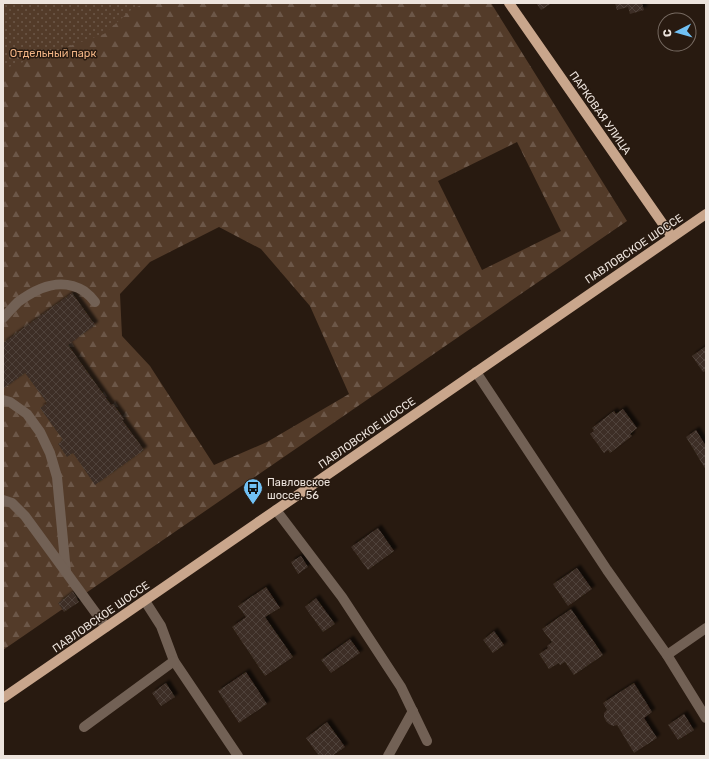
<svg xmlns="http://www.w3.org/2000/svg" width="709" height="759" font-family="Rubik,sans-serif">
	<defs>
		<pattern id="green-dots" width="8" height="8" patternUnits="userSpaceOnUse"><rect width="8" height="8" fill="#533b29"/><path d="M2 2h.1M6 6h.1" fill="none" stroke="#6c5748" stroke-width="1.8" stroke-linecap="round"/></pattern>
		<pattern id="forest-firs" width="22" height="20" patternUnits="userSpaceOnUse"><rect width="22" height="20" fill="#533b29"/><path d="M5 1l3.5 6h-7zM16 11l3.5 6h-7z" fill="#6c5748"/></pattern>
		<pattern id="building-cross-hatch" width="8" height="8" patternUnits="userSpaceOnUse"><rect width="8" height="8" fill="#3d2f25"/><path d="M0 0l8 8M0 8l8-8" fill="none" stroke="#50433a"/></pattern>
		<filter id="shadow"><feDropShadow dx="3.5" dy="-3.5" stdDeviation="1" flood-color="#0009"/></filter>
	</defs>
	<rect width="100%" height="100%" fill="#281a10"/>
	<path fill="url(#green-dots)" d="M3 3H217L3 191Z"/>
	<path fill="url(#forest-firs)" fill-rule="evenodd" d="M145 3H491L627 221 3 650V69L104 34 131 10ZM517 142 561 231 482 270 438 181ZM219 227 261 249 310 306 349 394 267 442 214 465 150 366 122 336 120 294 150 262Z"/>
	<g fill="url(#building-cross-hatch)" filter="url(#shadow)">
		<path d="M536 3H552L541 10Z"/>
		<path d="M615 3H642L644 10 630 14 628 7 617 10Z"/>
		<path d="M72 293 95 325 68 345 111 405 113 404 124 419 122 420 144 450 95 485 73 453 67 457 58 444 63 440 40 408 47 403 25 373 3 389V343Z"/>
		<path d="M706 346V371L703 372 692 356Z"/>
		<path d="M623 409 637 428 630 434 632 436 610 453 608 450 604 453 590 434 594 431 592 428 614 411 616 414Z"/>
		<path d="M696 430 706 446V470L686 437Z"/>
		<path d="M378 528 394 551 368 570 351 547Z"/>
		<path d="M301 556 308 567 298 574 291 562Z"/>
		<path d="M577 568 592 589 568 606 553 584Z"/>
		<path d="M266 587 280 608 265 617 293 657 265 676 232 627 246 617 238 606Z"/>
		<path d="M73 592 79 602 64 612 58 603Z"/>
		<path d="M316 598 335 624 323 632 305 607Z"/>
		<path d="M571 609 603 655 574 675 565 662 560 665 559 663 549 669 539 654 548 648 547 646 552 642 542 629Z"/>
		<path d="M494 631 504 645 493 653 483 640Z"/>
		<path d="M350 639 360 653 331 673 321 660Z"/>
		<path d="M246 672 267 704 239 723 218 691Z"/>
		<path d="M166 683 175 697 161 706 152 693Z"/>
		<path d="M634 683 652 712 644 718 657 738 634 753 617 725 613 726 609 724 606 721 604 717V713L607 710 603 703Z"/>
		<path d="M684 714 694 730 678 740 668 725Z"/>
		<path d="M327 722 345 747 332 756H319L306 738Z"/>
	</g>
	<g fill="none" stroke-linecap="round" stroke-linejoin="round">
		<g stroke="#726155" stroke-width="10">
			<path d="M3 318C8 313 13 307 18 302 38 287 61 277 84 291 88 294 92 298 95 302"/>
			<path d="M476 372 607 570 667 655 706 718"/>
			<path d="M3 400 10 402 27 414 40 432 50 453 57 477 66 572"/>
			<path d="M3 500 12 503 25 516 106 627"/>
			<path d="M276 510 342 597 401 687 427 741"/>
			<path d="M145 601 161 626 174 661 238 756"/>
			<path d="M667 655 706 628"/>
			<path d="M84 727 174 661"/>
			<path d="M388 756 413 711"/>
		</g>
		<g stroke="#c9a68c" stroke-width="10">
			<path d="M509 3 672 237"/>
			<path d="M3 698 706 214"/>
		</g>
	</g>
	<defs>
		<symbol id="bus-pin" viewBox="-11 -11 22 30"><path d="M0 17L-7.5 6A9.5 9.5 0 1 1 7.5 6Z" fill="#71c1f5" stroke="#281a10"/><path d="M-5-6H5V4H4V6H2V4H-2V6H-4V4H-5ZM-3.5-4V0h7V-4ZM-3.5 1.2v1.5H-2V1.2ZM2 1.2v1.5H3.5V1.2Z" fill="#111"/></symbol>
	</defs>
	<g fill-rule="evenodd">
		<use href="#bus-pin" x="242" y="477" width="22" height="30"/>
	</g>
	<g text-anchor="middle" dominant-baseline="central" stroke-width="3" stroke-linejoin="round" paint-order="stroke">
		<g font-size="11" fill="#f1b485" stroke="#281a10">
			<text x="53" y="53">Отдельный парк</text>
		</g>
		<g font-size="11" fill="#ede4dd" stroke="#281a10">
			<text transform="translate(600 113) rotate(55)">ПАРКОВАЯ УЛИЦА</text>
			<text transform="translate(634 249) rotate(-34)">ПАВЛОВСКОЕ ШОССЕ</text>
			<text transform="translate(367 433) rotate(-35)">ПАВЛОВСКОЕ ШОССЕ</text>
			<text transform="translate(101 617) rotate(-35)">ПАВЛОВСКОЕ ШОССЕ</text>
		</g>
		<g font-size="11" fill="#ede4dd" stroke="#281a10" text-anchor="start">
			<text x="267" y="482">Павловское<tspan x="267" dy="13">шоссе, 56</tspan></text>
		</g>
	</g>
	<rect width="709" height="759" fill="none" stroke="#ede4dd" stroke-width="8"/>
	<g transform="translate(677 32) rotate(264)"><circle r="19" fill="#281a10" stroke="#776b62"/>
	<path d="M0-3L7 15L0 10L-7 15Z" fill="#71c1f5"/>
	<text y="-6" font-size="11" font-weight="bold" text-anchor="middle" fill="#ede4dd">С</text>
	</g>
</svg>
